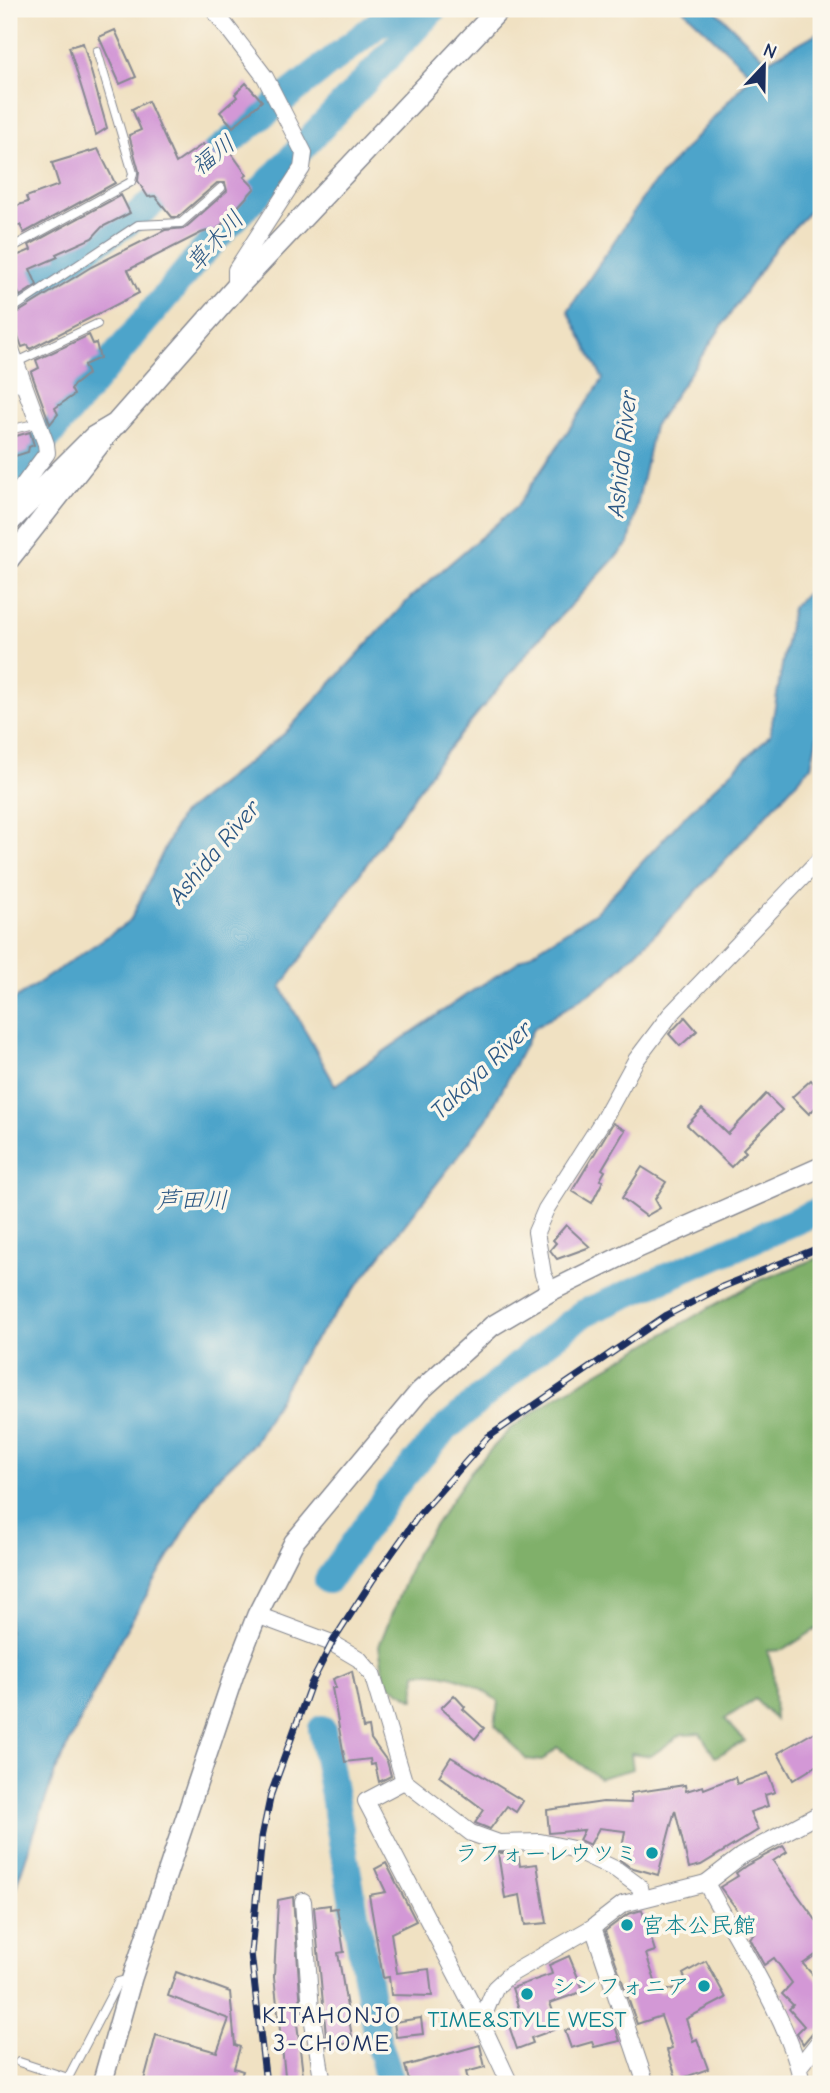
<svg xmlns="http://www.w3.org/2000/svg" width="830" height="2093" font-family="'Comic Neue','Klee One',sans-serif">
	<rect width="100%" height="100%" fill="#fbf7ec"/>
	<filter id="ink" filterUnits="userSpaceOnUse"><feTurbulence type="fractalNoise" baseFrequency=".0143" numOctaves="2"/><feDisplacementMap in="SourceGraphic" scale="14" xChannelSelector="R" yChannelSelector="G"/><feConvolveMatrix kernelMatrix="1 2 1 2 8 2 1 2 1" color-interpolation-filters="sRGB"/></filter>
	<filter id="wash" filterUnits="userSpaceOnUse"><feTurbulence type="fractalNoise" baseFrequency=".00686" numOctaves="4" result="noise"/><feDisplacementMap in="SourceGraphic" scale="28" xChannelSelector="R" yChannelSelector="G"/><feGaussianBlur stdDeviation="1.57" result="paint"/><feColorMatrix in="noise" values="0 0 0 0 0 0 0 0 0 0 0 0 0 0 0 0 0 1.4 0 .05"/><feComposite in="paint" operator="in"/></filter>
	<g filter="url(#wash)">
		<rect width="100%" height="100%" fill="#f0e1c2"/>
		<path fill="#80b06a" stroke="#4e7064" stroke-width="2" d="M821 1257V1626L783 1650 767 1651 773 1669 775 1720 755 1699 725 1719 745 1741 715 1757 700 1733 682 1734 651 1756 631 1753 633 1769 599 1778 557 1747 542 1761 526 1759 495 1725 498 1701C472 1682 449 1671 416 1673L414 1700 385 1682 379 1646 416 1553 471 1471 509 1430 554 1398 712 1306 761 1280Z"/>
		<path fill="#4da4ca" stroke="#346a94" stroke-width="2" d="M683 9H714L767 61 821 31V200L778 244 654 426 629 543 537 641 440 759 281 987 335 1085 466 995 596 912 684 817 770 735 792 608 821 579V718L811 766 681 908 606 983 533 1029 487 1119 304 1354 254 1443 215 1480 121 1638 55 1772 9 1907V1003L130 921 180 816 284 734 411 597 517 506 603 379 568 311 648 190 752 75Z"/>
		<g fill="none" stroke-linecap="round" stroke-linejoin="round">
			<path stroke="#4da4ca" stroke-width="4.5" d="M322 1729 331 1847 377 2084"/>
			<g stroke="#4da4ca" stroke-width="28">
				<path d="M9 301 128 222 378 24 415 9"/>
				<path d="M9 483 201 254 433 9"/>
				<path d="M328 1580 393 1488 444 1430 535 1351 584 1313 821 1210"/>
				<path d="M322 1729 378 2042 392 2084"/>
			</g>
		</g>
		<g id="blocks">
			<g fill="#d398d6">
				<path d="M115 30 136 77 120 84 99 37Z"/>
				<path d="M83 43 107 128 96 135 69 47Z"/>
				<path d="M246 83 262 101 233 127 220 112 237 97 235 94Z"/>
				<path d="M148 101 176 163 203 144 216 159 229 150 247 175 244 177 255 188 214 233 211 230 201 233 128 270 139 293 30 349 28 345 22 347 11 317 91 267 165 230 185 228 227 191 225 183H217L178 217H172L155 196 148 197 138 181 139 171 129 135 141 130 132 109Z"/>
				<path d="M98 149 115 183 24 233 20 225 9 229V208L28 202 26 197 59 185 52 163Z"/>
				<path d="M121 195 130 213 102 227 92 238 56 254 58 257 30 269 37 285 20 296 14 284 9 286V259L31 250 29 245Z"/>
				<path d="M89 335 93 344 96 343 100 358 84 365 88 374 74 385 71 389 74 395 55 408 58 414 50 424 31 372 39 368 36 360Z"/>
				<path d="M30 432 34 445 29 447 28 452 9 458V438Z"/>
				<path d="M685 1017 697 1031 680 1046 669 1034Z"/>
				<path d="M811 1080 821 1090V1102L809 1114 792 1097Z"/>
				<path d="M766 1094 782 1110 743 1149 746 1152 731 1167 687 1125 702 1109 728 1134Z"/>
				<path d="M613 1123 625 1130 602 1169 605 1171 600 1180 603 1181 592 1203 572 1191Z"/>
				<path d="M642 1167 666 1182 655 1199 660 1208 646 1216 622 1198Z"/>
				<path d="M566 1225 590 1247 557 1259 550 1250 556 1243 553 1240Z"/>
				<path d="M352 1671 363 1728 369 1727 371 1739 387 1761 391 1776 379 1782 375 1764 371 1765 370 1759 345 1762 332 1688H336L333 1679Z"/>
				<path d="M454 1695 465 1707 463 1709 484 1728 475 1739 441 1708Z"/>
				<path d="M816 1731 821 1739V1763L793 1780 778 1753Z"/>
				<path d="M451 1757 523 1801 516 1812 507 1806 490 1829 475 1823 484 1810 439 1776Z"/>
				<path d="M768 1773 775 1792 765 1795 768 1806 750 1812 758 1830 701 1865 689 1868 675 1810 658 1875 630 1867 620 1860 625 1831 599 1828 590 1845 579 1840 584 1830 549 1833 547 1810 603 1802 631 1803V1793L685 1785 686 1791 703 1786 704 1789 735 1777 737 1784Z"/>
				<path d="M783 1846 787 1852 773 1861 821 1927V1951L803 1964 821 1984V2029L813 2032 803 2044 797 2033 804 2026 789 2009 793 2005 782 1994 792 1983 774 1958 764 1965 749 1938 755 1933 720 1887 738 1876 736 1873 747 1865Z"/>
				<path d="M498 1853H518L520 1866 537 1864 547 1923 525 1925 520 1895 505 1898Z"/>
				<path d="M386 1863 416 1921 391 1933 397 1973 429 1969 432 1996 391 1995 389 1977 383 1978 369 1895 386 1892 375 1869Z"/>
				<path d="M293 1897 302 2022 297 2023 304 2084H286L274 1977 278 1900Z"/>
				<path d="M330 1905V1909L337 1908 344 1952 338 1953 353 2043 327 2046 314 1907Z"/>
				<path d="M642 1910 655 1951 646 1954 659 1993 688 1984 683 1974 706 1961 726 1998 686 2019 693 2041 697 2039 708 2069 677 2080 667 2050 672 2048 661 2016 637 2024 605 1931 628 1914Z"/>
				<path d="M569 1956 582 1987 581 1992 550 2003 559 2028 531 2038 533 2043 517 2049 507 2020 521 2015 512 1988 552 1974 549 1965Z"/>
				<path d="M176 1972 230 1992 235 2045 240 2047 234 2068 243 2071 238 2084H143L156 2035 217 2052 229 2019 168 1996Z"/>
				<path d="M610 2011 620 2041 594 2047 592 2042 571 2048 565 2031Z"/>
				<path d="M421 2018 423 2034 396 2037 394 2022Z"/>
				<path d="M480 2045 485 2067 466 2072 469 2084H410L405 2066Z"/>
			</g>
		</g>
	</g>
	<g filter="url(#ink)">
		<use href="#blocks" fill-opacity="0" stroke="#868890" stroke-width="2"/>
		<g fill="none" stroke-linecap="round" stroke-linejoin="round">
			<defs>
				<g id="service">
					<path d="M9 249 131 182 133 173 97 51"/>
					<path d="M9 311 138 225 181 223 221 188"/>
					<path d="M17 362 97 324"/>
					<path d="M9 388 25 385"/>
					<path d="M9 430 38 423"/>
					<path d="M19 2062 68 2078 118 1982 129 1979"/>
				</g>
				<g id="minor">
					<path d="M213 9 265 77 304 153 302 168 236 270V288"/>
					<path d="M9 344 46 444 47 453 9 504"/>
					<path d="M551 1291 543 1274 536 1232 546 1209 603 1120 636 1060 670 1015 821 858"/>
					<path d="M257 1615 332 1643 359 1659 372 1674 404 1781 471 1833 499 1843 540 1842 573 1849 617 1870 640 1887 642 1898"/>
					<path d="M404 1781 366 1801 481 2022 510 2084"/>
					<path d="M706 1883 741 1856 821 1813"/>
					<path d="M303 1901 311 2010 323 2084"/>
					<path d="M593 1927 646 2084"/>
					<path d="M481 2022 495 1988 509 1975 593 1927 623 1904 706 1883C734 1936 793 2027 802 2084"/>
					<path d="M799 2067 821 2039"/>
				</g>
				<g id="tertiary">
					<path d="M9 560 112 429"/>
					<path d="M102 2084 132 1978 234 1674 257 1615 294 1542 419 1392 492 1326 551 1291 638 1248 821 1167"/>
				</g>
				<path id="secondary" d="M9 522 94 437 116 424 236 288 499 9"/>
			</defs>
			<use href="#service" stroke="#868890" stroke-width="10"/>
			<use href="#minor" stroke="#868890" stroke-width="18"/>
			<use href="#tertiary" stroke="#868890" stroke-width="22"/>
			<use href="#secondary" stroke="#868890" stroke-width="24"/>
			<use href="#service" stroke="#fff" stroke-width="8"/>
			<use href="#minor" stroke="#fff" stroke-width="16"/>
			<use href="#tertiary" stroke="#fff" stroke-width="19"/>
			<use href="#secondary" stroke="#fff" stroke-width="21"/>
			<defs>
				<path id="rail" d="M266 2084 251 1953 262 1837 271 1794 311 1684 332 1643 372 1581 419 1515 488 1437 667 1315 722 1287 821 1247"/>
			</defs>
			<use href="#rail" stroke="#1b2f5e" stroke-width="7"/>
			<use href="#rail" stroke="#fbf7ec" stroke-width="4.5" stroke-dasharray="13" stroke-linecap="butt"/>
		</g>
	</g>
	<g fill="#0f9aa8" stroke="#fbf7ec" stroke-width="2.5">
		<circle cx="652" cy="1853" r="7"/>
		<circle cx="627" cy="1925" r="7"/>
		<circle cx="704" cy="1986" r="7"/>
		<circle cx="527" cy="1994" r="7"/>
	</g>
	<g text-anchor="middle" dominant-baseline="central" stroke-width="7" stroke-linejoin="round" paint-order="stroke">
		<g font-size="23" fill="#0d838f" stroke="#fbf7ec" text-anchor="end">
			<text x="638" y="1853">ラフォーレウツミ</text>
			<text x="641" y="1925" text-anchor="start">宮本公民館</text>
			<text x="690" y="1986">シンフォニア</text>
			<text x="527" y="2019" text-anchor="middle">TIME&amp;STYLE WEST</text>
		</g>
		<g font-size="24" font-style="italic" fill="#2c5884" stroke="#fbf7ec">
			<text transform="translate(213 155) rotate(-38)">福川</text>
			<text transform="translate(215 241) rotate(-48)">草木川</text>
			<text transform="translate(622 454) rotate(-84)">Ashida River</text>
			<text transform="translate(214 852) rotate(-50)">Ashida River</text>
			<text transform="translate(481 1070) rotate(-44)">Takaya River</text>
			<text x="192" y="1200">芦田川</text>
		</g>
		<g font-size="24" letter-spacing="2" fill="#1b2f5e" stroke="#fbf7ec">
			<text x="332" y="2015">KITAHONJO<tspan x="332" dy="28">3-CHOME</tspan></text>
		</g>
	</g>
	<rect width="830" height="2093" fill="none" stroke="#fbf7ec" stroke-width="35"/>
	<g transform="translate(764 66) rotate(22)" stroke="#fbf7ec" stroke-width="5" paint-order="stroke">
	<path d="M0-5L12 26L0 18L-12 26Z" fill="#1b2f5e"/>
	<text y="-10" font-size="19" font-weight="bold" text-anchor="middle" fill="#1b2f5e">N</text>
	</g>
</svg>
